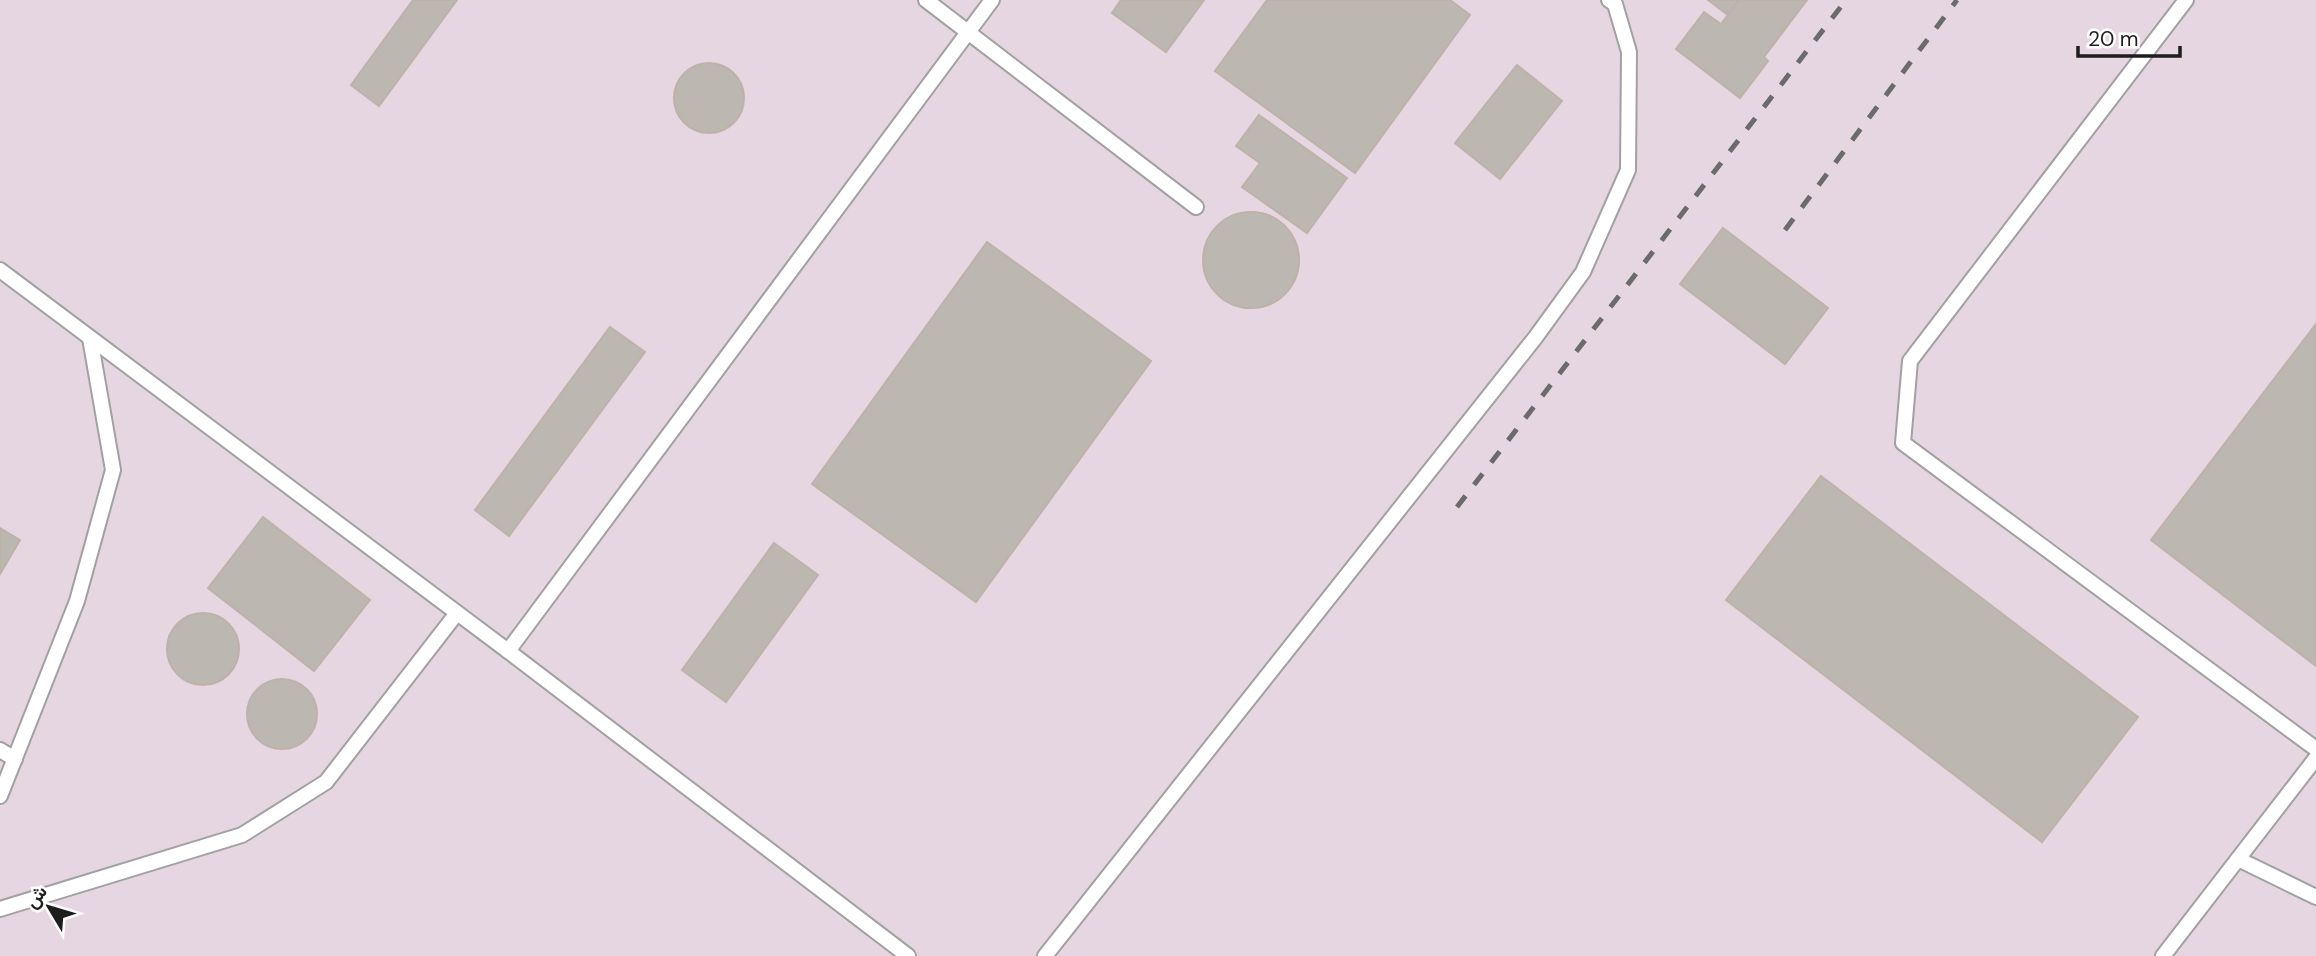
<svg xmlns="http://www.w3.org/2000/svg" width="2316" height="956" font-family="'DM Sans',Vazirmatn,sans-serif">
	<rect width="100%" height="100%" fill="#edebe4"/>
	<rect fill="#e6d6e2" x="0" y="0" width="2316" height="956"/>
	<g fill="#bdb7b1" stroke="#beb2a8" stroke-width="2">
		<path d="M413 0H457L379 106 351 85Z"/>
		<path d="M1121 0H1204L1166 52 1112 13Z"/>
		<path d="M1267 0H1450L1470 15 1355 173 1215 71Z"/>
		<path d="M1708 0H1739L1728 15Z"/>
		<path d="M1739 0H1807L1764 57 1768 61 1740 98 1676 49 1704 12 1721 24Z"/>
		<circle cx="709" cy="98" r="35"/>
		<path d="M1517 65 1562 101 1500 179 1455 143Z"/>
		<path d="M1259 115 1347 178 1307 233 1242 187 1260 163 1236 146Z"/>
		<circle cx="1251" cy="260" r="48"/>
		<path d="M1723 228 1828 308 1785 364 1680 284Z"/>
		<path d="M987 242 1151 361 976 602 812 484Z"/>
		<path d="M2316 324V666L2151 540Z"/>
		<path d="M610 327 645 352 509 536 475 510Z"/>
		<path d="M1821 476 2138 717 2042 842 1726 600Z"/>
		<path d="M263 517 370 600 314 671 208 588Z"/>
		<path d="M0 528 20 540 0 574Z"/>
		<path d="M774 543 818 575 726 702 682 670Z"/>
		<circle cx="203" cy="649" r="36"/>
		<circle cx="282" cy="714" r="35"/>
	</g>
	<g fill="none" stroke-linecap="round" stroke-linejoin="round">
		<defs>
			<g id="lane">
				<path d="M926 0 1196 207"/>
				<path d="M2186 0 1910 361 1903 443 2316 749"/>
				<path d="M0 270 508 651 908 956"/>
				<path d="M508 651 992 0"/>
				<path d="M0 750 15 759"/>
				<path d="M0 796 77 601 113 470 90 338"/>
				<path d="M2238 859 2316 897"/>
				<path d="M0 909 242 835 326 782 457 613"/>
				<path d="M1045 956 1535 338 1583 272 1628 170 1629 52 1615 4 1609 0"/>
				<path d="M2163 956 2316 758"/>
			</g>
		</defs>
		<use href="#lane" stroke="#a1a1a1" stroke-width="18"/>
		<use href="#lane" stroke="#fff" stroke-width="14"/>
		<g stroke="#6b6b6b" stroke-width="5" stroke-dasharray="14 14" stroke-linecap="butt">
			<path d="M1785 230 1957 0"/>
			<path d="M1457 507 1846 0"/>
		</g>
	</g>
	<g transform="translate(49 907) rotate(308)" stroke="#ffffff" stroke-width="5" paint-order="stroke">
	<path d="M0-5L12 26L0 18L-12 26Z" fill="#1d1d1d"/>
	<text y="-10" font-size="19" font-weight="bold" text-anchor="middle" fill="#1d1d1d">ش</text>
	</g>
	<path d="M2078 46v10h102v-10" fill="none" stroke="#1d1d1d" stroke-width="3.5"/>
	<text x="2088" y="46" font-size="21" fill="#1d1d1d" stroke="#ffffff" stroke-width="5" paint-order="stroke">20 m</text>
</svg>
